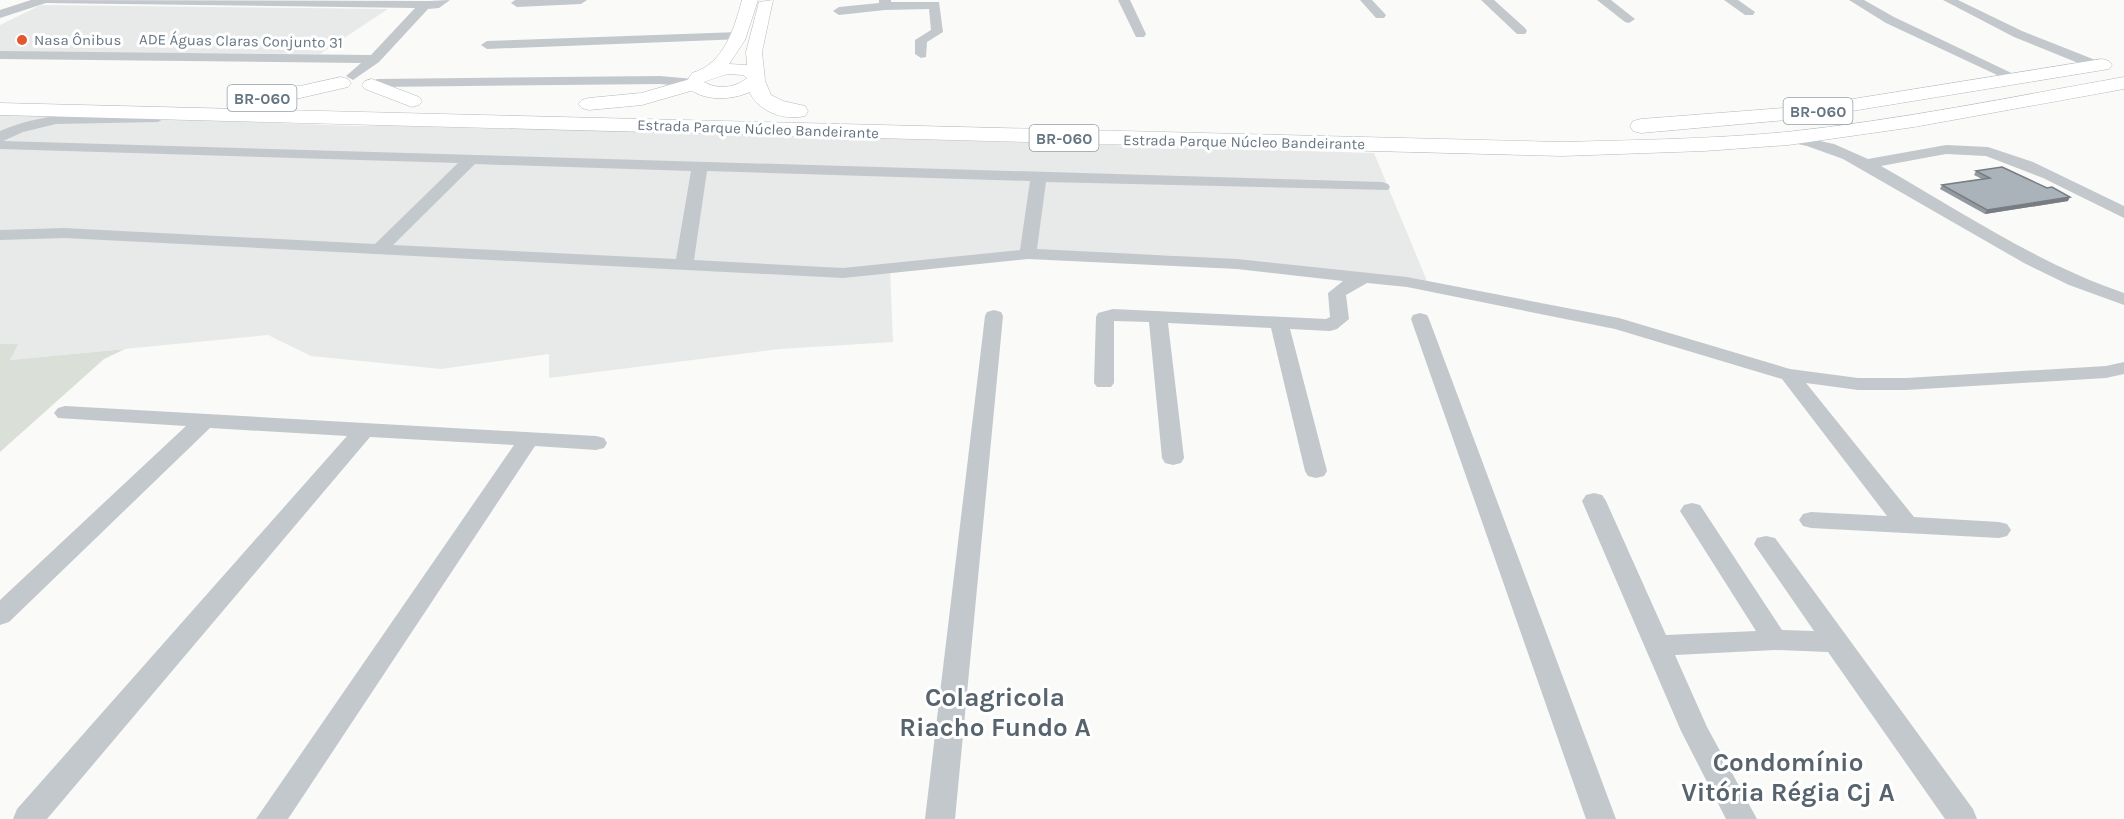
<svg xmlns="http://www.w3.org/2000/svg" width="2124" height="819" font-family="Karla,sans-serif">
	<rect width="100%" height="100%" fill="#fafaf8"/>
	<g fill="#e8e9e9">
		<path d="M41 5 388 9 320 54 0 52V25Z"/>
		<path d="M0 112 353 126 422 124 1374 153 1427 281 1311 268 1166 255 1028 253 890 267 893 342 780 349 549 378V354L441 369 311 356 268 335 10 360 17 344H0Z"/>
	</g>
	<path fill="#dadfd7" d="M0 344H18L10 360 125 349 104 359 0 452Z"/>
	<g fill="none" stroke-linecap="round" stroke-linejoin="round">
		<defs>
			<path id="major" d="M742 0H758L745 40 729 64 747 65 746 52 759 2 773 0 762 52 765 80C750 101 701 106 685 84L692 73C724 64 734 29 742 0ZM727 74 743 75 747 78C735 88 718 90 704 82Z"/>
			<g id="highway">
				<path d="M2102 59 2109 61 2112 65 2109 69 1809 118 1641 133 1633 131 1630 126 1633 121 1641 119 1809 106Z"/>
				<path d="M756 74 763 76 771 95 783 101 805 106 808 111 805 116C779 122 749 107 746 80L749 76Z"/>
				<path d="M341 77 348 79 351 83 348 87 300 98 238 103 231 101 228 97 231 93 238 91 300 86Z"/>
				<path d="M2124 77V89L1914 127 1788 145 1704 151 1562 156 0 115V103L1562 142C1637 140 1711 139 1786 132 1899 120 2012 97 2124 77Z"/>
				<path d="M694 78 701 80 704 84 701 88 642 105 589 110 582 108 578 104 582 100 589 98 641 93Z"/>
				<path d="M372 79 419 97 422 101 419 105 412 107 365 89 362 85 365 81Z"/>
			</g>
		</defs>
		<use href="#major" stroke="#b5babe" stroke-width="1"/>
		<use href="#highway" stroke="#b4b9bd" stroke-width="1"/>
		<g fill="#c3c8cc" fill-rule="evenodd">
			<path d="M31 0 429 1 450 0 439 8 428 9 379 62 353 80 346 76 361 63 0 59V51L371 55 415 8 46 3 0 18V10Z"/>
			<path d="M515 0H587L581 4 517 7 511 3Z"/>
			<path d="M879 0H891V2H939L943 32 927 42 926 57 921 58 915 54V40L931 30 929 9 885 10 839 15 833 11 839 7 879 3Z"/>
			<path d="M1118 0H1130L1146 34 1144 37H1136Z"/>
			<path d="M1360 0H1372L1386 15 1384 18H1376Z"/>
			<path d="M1481 0H1494L1525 28 1527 31 1525 34H1517Z"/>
			<path d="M1597 0H1611L1635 19 1629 23 1625 22Z"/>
			<path d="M1724 0H1738L1755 12 1753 15H1745Z"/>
			<path d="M1849 0H1864L1894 17 2024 79 2022 82H2012L1886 23Z"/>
			<path d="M1943 0H1958L2022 31 2103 63 2105 66 2103 69H2093L2014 37Z"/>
			<path d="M739 32 743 33 745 36 743 39 487 49 481 45 487 41Z"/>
			<path d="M660 76 694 79 701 83 694 87 660 84 377 87 370 83 377 79Z"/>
			<path d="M77 114H158L165 118 158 122 56 124 23 132 3 141 1382 182 1388 184 1390 187 1388 190 1046 182 1037 249 1237 259 1407 277 1619 318 1790 369 1858 378H1906L2106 366 2124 362V374L2106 378 1906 390H1858L1806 383 1914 517 1999 522 2007 524 2011 530 2007 536 1999 538 1811 528 1803 526 1799 520 1803 514 1811 512 1887 516 1782 379 1615 329 1407 287 1367 283 1346 295 1349 319 1337 329 1330 331 1290 329 1327 471 1324 476 1316 478 1308 476 1305 471 1271 328 1168 323 1184 458 1181 463 1173 465 1165 463 1162 458 1149 322 1114 321V383L1111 387H1097L1094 383 1096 317 1098 313 1113 309 1326 319 1330 317 1328 293 1343 281 1237 269 1028 259 843 278 64 238 0 240V230L64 228 375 244 458 163 0 149V131C25 120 50 116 77 114ZM475 164 691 171 676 259 393 245ZM707 171 1030 181 1020 250 843 268 694 260Z"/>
			<path d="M1788 134 1834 144 1868 159 1946 145 1988 147 2033 162 2124 206V218L2043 178 1986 156 1946 154 1881 166C1961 211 2036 263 2124 293V305L2069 285 2024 263 1843 159 1807 146 1783 141 1781 138Z"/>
			<path d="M994 310 1001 312 1003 316 955 819H925L985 316 987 312Z"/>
			<path d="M1420 313 1427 315 1429 319 1616 819H1586L1411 319 1413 315Z"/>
			<path d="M65 406 596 436 604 438 607 443 604 448 596 450 535 446 288 819H256L514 445 370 437 47 819H13L17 809 347 436 210 428 9 622 0 625V600L186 426 58 418 54 413 58 408Z"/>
			<path d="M1594 493 1602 495 1606 501 1666 635 1756 631 1680 511 1684 505 1692 503 1700 505 1782 630 1814 631 1754 544 1757 538 1766 536 1775 538 1973 809 1977 819H1945L1828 652 1775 650 1675 655 1707 727 1757 819H1726L1681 731 1582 501 1586 495Z"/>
		</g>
		<use href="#major" fill="#fff" fill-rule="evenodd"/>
		<use href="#highway" fill="#fff" fill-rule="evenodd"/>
	</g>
	<path fill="#929a9f" d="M1976 171 2068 201 1985 214 1940 189 1942 185 1982 179 1974 175Z"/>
	<path fill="#777d82" d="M2070 197 2068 201 1985 214 1987 210Z"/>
	<path fill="#aab3b9" stroke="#777d82" stroke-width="1.5" d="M2002 167 2047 188 2052 187 2070 197 1987 210 1942 185 1990 178 1976 171Z"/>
	<circle fill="#e4572e" stroke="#fff" stroke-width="2" cx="22" cy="40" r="6"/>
	<g text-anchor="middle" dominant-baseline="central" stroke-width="6" stroke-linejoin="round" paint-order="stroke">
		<g font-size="15" fill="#657683" stroke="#fff" text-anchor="start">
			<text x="34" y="40">Nasa Ônibus</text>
		</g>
		<g font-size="15" fill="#657683" stroke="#fff">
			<text transform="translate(241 41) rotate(1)">ADE Águas Claras Conjunto 31</text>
			<text transform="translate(758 129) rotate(2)">Estrada Parque Núcleo Bandeirante</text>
			<text transform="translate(1244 142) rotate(1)">Estrada Parque Núcleo Bandeirante</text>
		</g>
		<g fill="#fff" stroke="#939fa8" stroke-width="1.5">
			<rect x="227.5" y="85" width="69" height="26" rx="4.5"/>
			<rect x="1783.5" y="98" width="69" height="26" rx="4.5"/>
			<rect x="1029.5" y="125" width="69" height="26" rx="4.5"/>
		</g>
		<g font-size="16" font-weight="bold" fill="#657683">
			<text x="262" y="98">BR-060</text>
			<text x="1818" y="111">BR-060</text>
			<text x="1064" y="138">BR-060</text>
		</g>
		<g font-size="26" font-weight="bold" fill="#57646e" stroke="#fff">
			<text x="995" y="697">Colagricola<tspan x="995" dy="30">Riacho Fundo A</tspan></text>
			<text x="1788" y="762">Condomínio<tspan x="1788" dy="30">Vitória Régia Cj A</tspan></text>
		</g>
	</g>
</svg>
